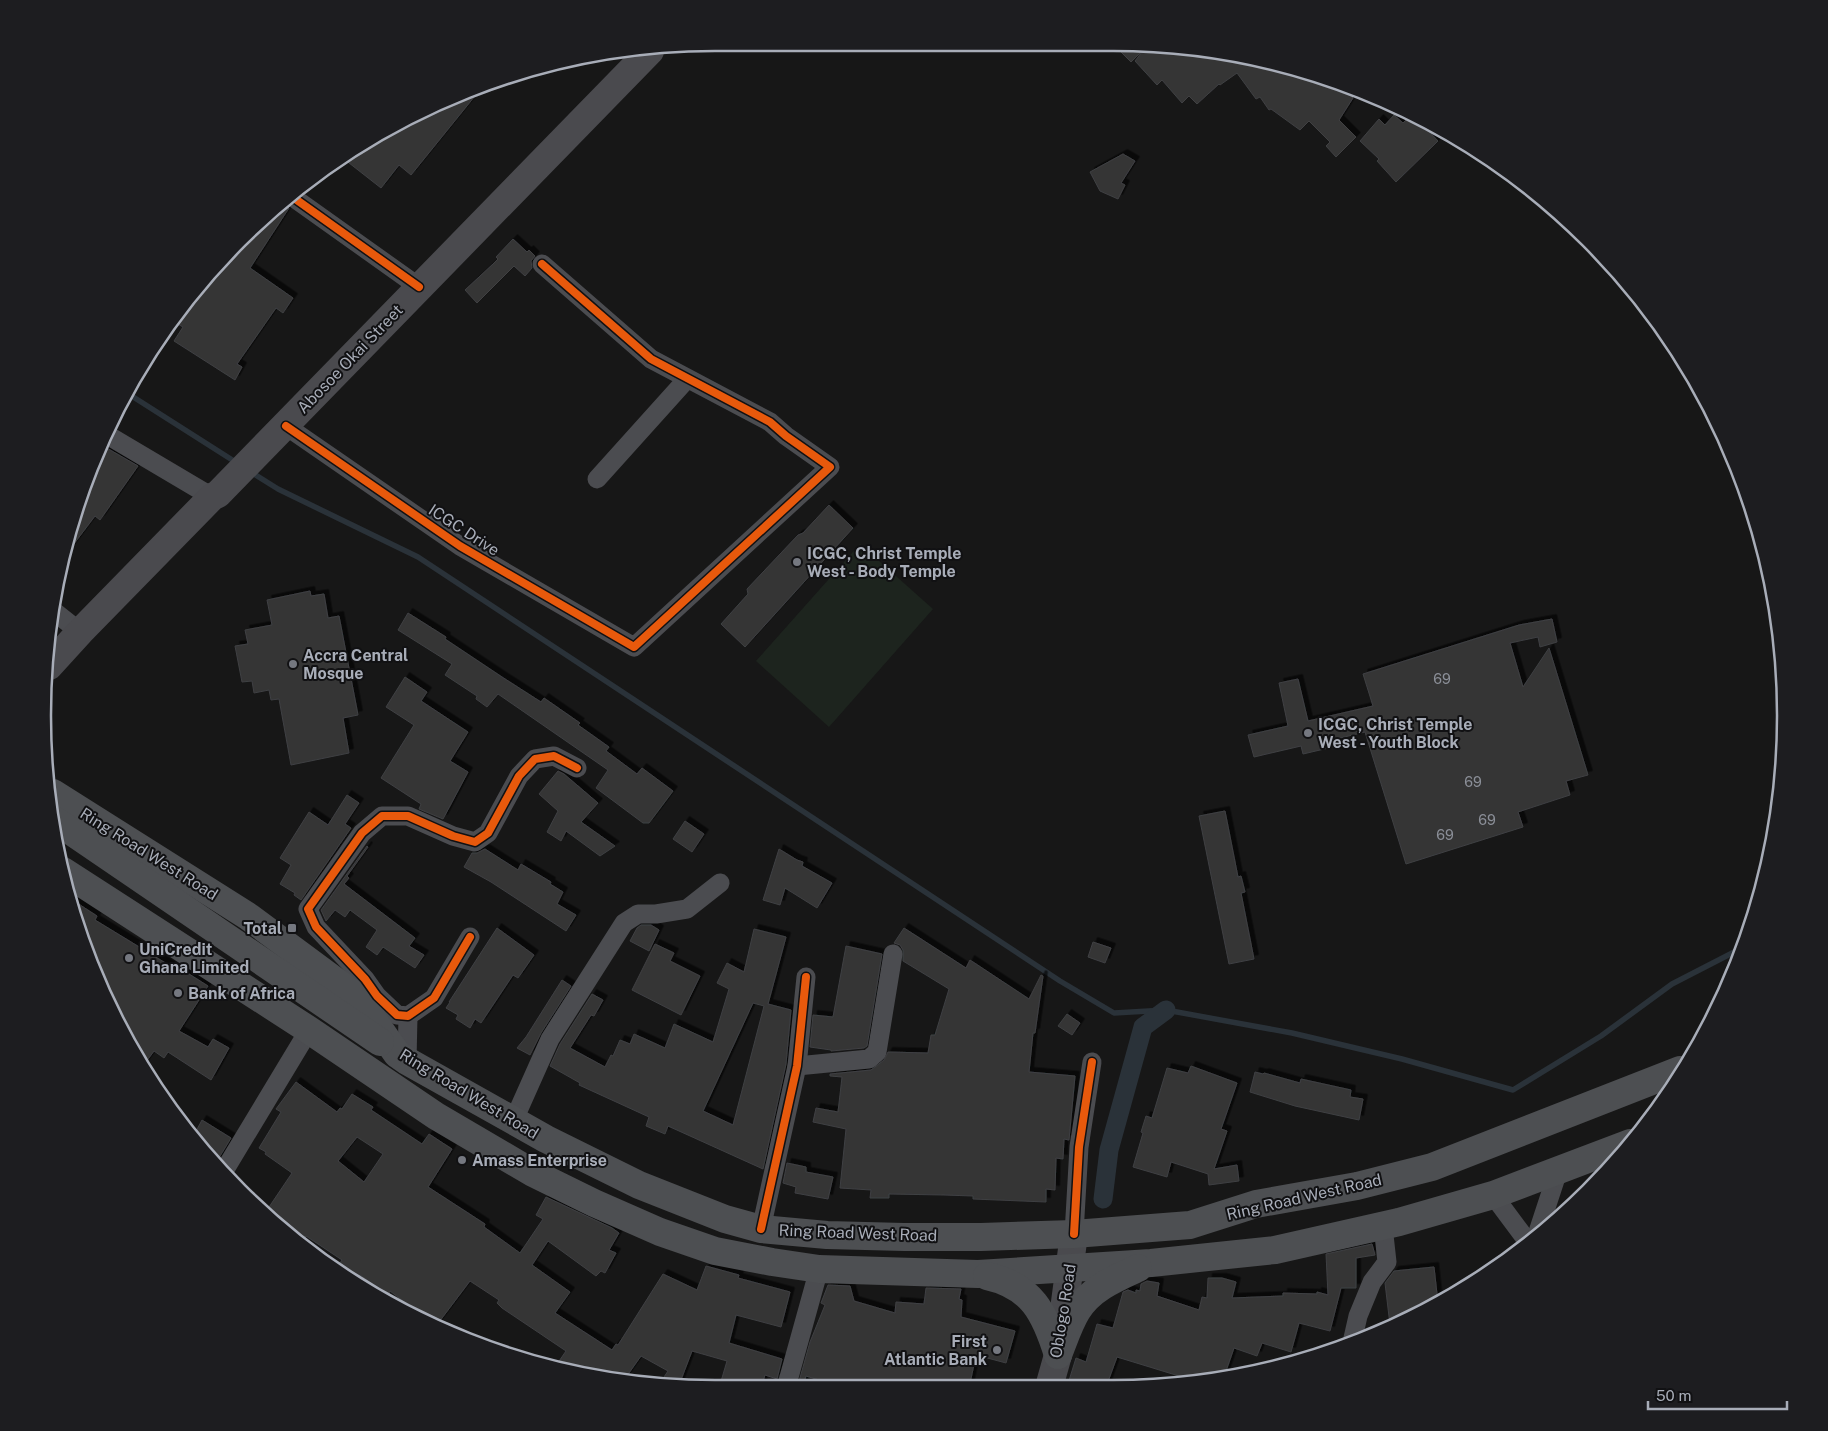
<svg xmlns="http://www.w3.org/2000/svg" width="1828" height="1431" font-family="'Public Sans',sans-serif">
	<defs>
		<filter id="shadow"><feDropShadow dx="4.5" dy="-4.5" stdDeviation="0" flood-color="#0009"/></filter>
	</defs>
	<rect width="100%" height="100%" fill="#171717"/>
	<path fill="#1d241e" d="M860 544 933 609 829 727 756 661Z"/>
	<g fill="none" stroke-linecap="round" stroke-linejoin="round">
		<g stroke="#2a3239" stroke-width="5.5">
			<path d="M127 393 237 463"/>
			<path d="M251 472 278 489 418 557 1060 981 1114 1013 1166 1010 1292 1033 1402 1059 1513 1090 1601 1036 1672 984 1740 949"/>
		</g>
		<path stroke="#2a3239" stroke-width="19" d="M1103 1199 1109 1150 1143 1027 1166 1010"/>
	</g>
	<g fill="#353536" stroke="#3f4043" fill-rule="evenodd" filter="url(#shadow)">
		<path d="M1127 44H1134L1142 51 1131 62 1120 51Z"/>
		<path d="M1148 44H1156L1285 70 1292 75 1294 71 1329 78 1352 89 1349 94 1353 98 1339 120 1356 137 1336 157 1326 146 1330 142 1309 121 1300 130 1271 109 1269 110 1260 97 1256 99 1237 73 1220 85 1219 84 1197 104 1189 96 1182 103 1162 80 1157 85 1135 61Z"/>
		<path d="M479 91 411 175 399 165 381 188 344 159 379 133Z"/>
		<path d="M1394 115 1403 123 1410 116 1416 122 1418 120 1438 141 1396 182 1377 161 1379 159 1360 141 1379 119 1385 125Z"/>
		<path d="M1123 154 1135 161 1121 183 1125 185 1118 199 1100 191 1090 172Z"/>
		<path d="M285 205 289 208 250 268 293 298 283 313 276 308 237 364 242 367 235 380 174 341 183 327 176 323 239 240Z"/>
		<path d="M513 239 527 252 529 250 535 256 531 261 532 268 525 276 514 266 477 303 465 290 493 264 498 259 496 257Z"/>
		<path d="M105 447 138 466 100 520 95 516 64 557 65 542Z"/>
		<path d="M829 505 853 528 745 647 721 624 748 594 747 589 798 535 803 533Z"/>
		<path d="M310 591 311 596 324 594 328 618 339 616 358 715 343 718 349 753 291 765 279 699 271 700 269 690 254 693 252 681 242 682 235 646 248 644 245 630 272 625 267 600Z"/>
		<path d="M408 613 446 637 445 639 502 677 541 702 544 698 580 723 578 725 609 747 606 751 637 774 642 768 673 791 649 823H643L596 788 608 770 498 694 487 707 476 699 477 696 445 675 452 664 398 630Z"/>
		<path d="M1552 619 1557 642 1540 647 1538 637 1510 643 1523 687 1549 648 1588 775 1566 781 1570 795 1518 812 1523 827 1406 864 1365 732 1336 739 1337 746 1303 754 1301 746 1254 757 1248 735 1288 726 1279 683 1298 679 1308 721 1373 706 1363 674 1519 625Z"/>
		<path d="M405 677 427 692 421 701 468 732 450 761 468 772 443 819 419 809 421 804 381 778 414 725 386 707Z"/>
		<path d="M558 771 564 774 598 803 581 822 615 846 600 856 566 831 561 841 547 832 558 811 539 794Z"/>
		<path d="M347 795 359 803 345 824 351 828 301 900 294 895 295 893 280 884 291 865 280 858 309 812 328 825Z"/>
		<path d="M1225 811 1238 877 1241 876 1245 892 1241 893 1254 959 1229 964 1199 816Z"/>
		<path d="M685 821 704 834 692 852 673 839Z"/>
		<path d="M367 846 368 847 347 876 349 878 344 884 415 938 409 946 424 955 415 968 383 947 377 955 366 947 377 930 350 910 345 917 335 910 326 921 321 910Z"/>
		<path d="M485 849 518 870 521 864 551 882 550 884 563 892 557 904 576 915 566 931 491 882 464 867 472 853H477Z"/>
		<path d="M779 849 797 860 803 862 802 866 832 883 817 908 785 888 780 905 763 900Z"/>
		<path d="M68 897 97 916 95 920 177 970 178 967 208 986 179 1031 208 1047 213 1039 229 1048 211 1080 168 1052 164 1058 154 1051 143 1066 133 1052Z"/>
		<path d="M641 925H651L659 930 649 951 630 941 637 928Z"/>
		<path d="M497 928 534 955 518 978 513 975 481 1023 475 1019 470 1028 456 1019 458 1015 446 1008 450 1002H449Z"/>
		<path d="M904 928 966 968 970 960 1029 999 1041 975 1043 976 1035 1033H1033L1029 1072 1075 1076 1069 1140 1064 1139 1063 1159 1056 1158 1055 1190 1046 1189V1202L973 1199V1196L944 1195 889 1194V1198H870L871 1190 840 1188 846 1129 813 1122 816 1108 838 1112 842 1077 830 1076V1074L871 1070 884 1060 888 1052 928 1053 931 1035H935L949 989 903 961V950L900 945 894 943Z"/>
		<path d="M754 929 786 937 768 1004 791 1010 786 1064 763 1169 668 1126 665 1134 646 1126 649 1117 579 1085 580 1083 550 1066 560 1044 592 994 603 1000 594 1016 591 1015 570 1048 605 1067 611 1055 613 1056 620 1040 630 1044 634 1034 665 1048 674 1024 713 1042 729 989 717 983 727 963 744 972ZM753 1003 764 1006 733 1125 703 1111Z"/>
		<path d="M1093 942 1111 948 1105 963 1088 957Z"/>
		<path d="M655 944 674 953 670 961 700 976 681 1015 632 990Z"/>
		<path d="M846 946 882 954 867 1046 864 1048 831 1051V1050L810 1047 813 1015 833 1017Z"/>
		<path d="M562 980 571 986 541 1033 530 1055 517 1048 526 1037Z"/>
		<path d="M1067 1014 1080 1023 1072 1035 1058 1026Z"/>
		<path d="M1191 1066 1237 1083 1221 1129 1227 1131 1214 1169 1237 1165 1239 1181 1209 1185 1208 1174 1171 1162 1167 1177 1133 1167 1143 1133 1141 1132 1146 1116 1152 1118 1167 1068 1188 1073Z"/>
		<path d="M1255 1072 1263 1074 1264 1073 1300 1083 1301 1079 1351 1090 1350 1097 1363 1099 1359 1120 1295 1106 1250 1092Z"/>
		<path d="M296 1082 337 1112 340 1108 342 1109 352 1094 373 1107 371 1110 422 1144 429 1134 452 1149 428 1187 485 1224 484 1227 520 1253 543 1219 536 1215 546 1197 612 1228 619 1233 609 1250 616 1253 605 1273 601 1271 596 1276 548 1241 532 1265 570 1292 555 1313 612 1350 616 1344 618 1345 663 1274 697 1290 706 1266 739 1275 738 1278 790 1292 781 1327 736 1315 729 1343 782 1359 777 1379 765 1375 761 1388H719L727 1361 692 1351 679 1385 660 1383 668 1371 641 1356 624 1380 584 1376 555 1367 566 1351 502 1308 497 1303 499 1300 470 1281 436 1326 390 1291 388 1295 360 1275 359 1277 340 1263 342 1260 306 1236 304 1239 293 1232 292 1234 265 1213 292 1173 265 1154 266 1152 259 1148 281 1112 276 1109ZM357 1137 383 1154 364 1182 338 1161Z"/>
		<path d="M202 1120 231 1138 217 1161 195 1133Z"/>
		<path d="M787 1163 806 1167V1172L833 1177 828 1199 795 1193 796 1187 783 1183Z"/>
		<path d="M1372 1244 1375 1255 1356 1258V1288H1341L1330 1331 1299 1323 1291 1352 1262 1343 1257 1356 1234 1348 1225 1374 1192 1380 1117 1357 1106 1387H1067L1076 1358 1086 1362 1097 1324 1113 1328 1123 1292 1128 1290 1136 1293V1290L1140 1291 1141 1284 1147 1281 1159 1283 1157 1296 1199 1310 1202 1297 1207 1298 1208 1278H1222L1236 1282 1232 1298 1283 1296V1293L1317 1294V1292L1328 1295 1326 1254Z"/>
		<path d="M1434 1267 1438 1303 1390 1325 1385 1283 1394 1271Z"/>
		<path d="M828 1285 850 1286 854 1301 895 1313 896 1302 924 1304 926 1288 961 1289 959 1299 962 1300 961 1317 1015 1331 1006 1363 976 1355 969 1388H845L806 1376 803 1386 798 1385 810 1342 825 1305 821 1303Z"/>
	</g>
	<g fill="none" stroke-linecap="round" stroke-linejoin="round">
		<g stroke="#4b4c50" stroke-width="19">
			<path d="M294 198 419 287"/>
			<path d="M286 426 460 546 634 647 830 467 786 436 770 422 651 359 542 264"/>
			<path d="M109 436 212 497"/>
			<path d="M597 479 687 379"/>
			<path d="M56 613 80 632"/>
			<path d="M470 937 434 998 408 1016 397 1015 377 996 365 979 316 927 308 909 362 833 382 816H408L453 836 475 842 488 833 519 776 535 759 554 756 577 768"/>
			<path d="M407 1061 408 1016"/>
			<path d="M797 1066 869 1059 877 1052 893 954"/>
			<path d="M513 1122 550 1039 624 923 638 914H656L687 909 720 883"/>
			<path d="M224 1171 309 1030"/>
			<path d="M1493 1195 1528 1242"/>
			<path d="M761 1229 797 1066 806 977"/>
			<path d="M1074 1234 1079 1147 1092 1062"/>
			<path d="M1537 1235 1558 1171"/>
			<path d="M1353 1338 1358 1316 1372 1282 1387 1262 1383 1226"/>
			<path d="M786 1388 819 1269"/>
		</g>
		<g stroke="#4a4a4e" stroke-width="28">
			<path d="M49 666 80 632 212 497 218 494 650 51"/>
			<path d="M1049 1387 1058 1355 1074 1234"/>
		</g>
		<g stroke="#4d4f52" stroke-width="28">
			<path d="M53 793 249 917 357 997 397 1054 407 1061 546 1139 639 1185 725 1219 761 1229 827 1235 904 1237H981L1074 1234 1190 1225 1256 1204 1357 1186 1432 1167 1680 1070"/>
			<path d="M56 821 380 1042"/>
			<path d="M63 871 309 1030 436 1116 533 1173 594 1203 660 1232 715 1251 772 1262 819 1269 978 1274 1151 1263 1275 1250 1399 1222 1493 1195 1630 1143"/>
			<path d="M987 1276C1032 1286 1045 1313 1058 1355"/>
			<path d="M1058 1355C1064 1340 1069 1324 1077 1311 1090 1289 1116 1278 1138 1268"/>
		</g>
		<defs>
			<g id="cycleway">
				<path d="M294 198 419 287"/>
				<path d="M286 426 460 546 634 647 830 467 786 436 770 422 651 359 542 264"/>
				<path d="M470 937 434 998 408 1016 397 1015 377 996 365 979 316 927 308 909 362 833 382 816H408L453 836 475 842 488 833 519 776 535 759 554 756 577 768"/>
				<path d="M761 1229 797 1066 806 977"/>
				<path d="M1074 1234 1079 1147 1092 1062"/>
			</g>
		</defs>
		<use href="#cycleway" stroke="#111113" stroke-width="11"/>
		<use href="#cycleway" stroke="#e8590c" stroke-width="8"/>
	</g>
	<g fill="#757880" stroke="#111113" stroke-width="2">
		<circle cx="797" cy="562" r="5"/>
		<circle cx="293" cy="664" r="5"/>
		<circle cx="1308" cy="733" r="5"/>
		<rect x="287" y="923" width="10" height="10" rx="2.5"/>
		<circle cx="129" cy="958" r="5"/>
		<circle cx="178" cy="993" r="5"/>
		<circle cx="462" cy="1160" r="5"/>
		<circle cx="997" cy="1350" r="5"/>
	</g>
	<g text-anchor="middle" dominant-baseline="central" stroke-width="4" stroke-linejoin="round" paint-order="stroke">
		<g font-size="14" fill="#8b8f98">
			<text x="1442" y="679">69</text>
			<text x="1473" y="782">69</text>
			<text x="1487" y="820">69</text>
			<text x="1445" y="835">69</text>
		</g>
		<g font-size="16" fill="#a8adb8" stroke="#111113">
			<text transform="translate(350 359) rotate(-46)">Abosoe Okai Street</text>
			<text transform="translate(464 530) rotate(33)">ICGC Drive</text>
			<text transform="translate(149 854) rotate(32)">Ring Road West Road</text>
			<text transform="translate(469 1094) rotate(31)">Ring Road West Road</text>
			<text transform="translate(1304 1197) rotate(-13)">Ring Road West Road</text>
			<text transform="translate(858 1233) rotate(2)">Ring Road West Road</text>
			<text transform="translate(1063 1311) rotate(-81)">Oblogo Road</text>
		</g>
		<g font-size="16" font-weight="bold" fill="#a8adb8" stroke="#111113" text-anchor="start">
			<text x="807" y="553">ICGC, Christ Temple<tspan x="807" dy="18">West - Body Temple</tspan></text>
			<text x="303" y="655">Accra Central<tspan x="303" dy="18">Mosque</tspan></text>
			<text x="1318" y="724">ICGC, Christ Temple<tspan x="1318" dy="18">West - Youth Block</tspan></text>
			<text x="282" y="928" text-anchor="end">Total</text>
			<text x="139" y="949">UniCredit<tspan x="139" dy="18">Ghana Limited</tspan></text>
			<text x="188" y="993">Bank of Africa</text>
			<text x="472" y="1160">Amass Enterprise</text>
			<text x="987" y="1341" text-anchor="end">First<tspan x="987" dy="18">Atlantic Bank</tspan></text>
		</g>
	</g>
	<path d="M0 0H1828V1431H0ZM715 51H1113A664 664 0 0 1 1777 715V716A664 664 0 0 1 1113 1380H715A664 664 0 0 1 51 716V715A664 664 0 0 1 715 51Z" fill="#1d1d20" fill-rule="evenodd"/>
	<path fill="none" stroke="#a8adb8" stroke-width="2.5" d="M715 51H1113A664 664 0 0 1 1777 715V716A664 664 0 0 1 1113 1380H715A664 664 0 0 1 51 716V715A664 664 0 0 1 715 51Z"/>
	<path d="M1648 1401v8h139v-8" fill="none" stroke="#a8adb8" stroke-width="2.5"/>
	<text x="1656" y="1401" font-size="15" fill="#a8adb8" stroke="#111113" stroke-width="4" paint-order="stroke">50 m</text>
</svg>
